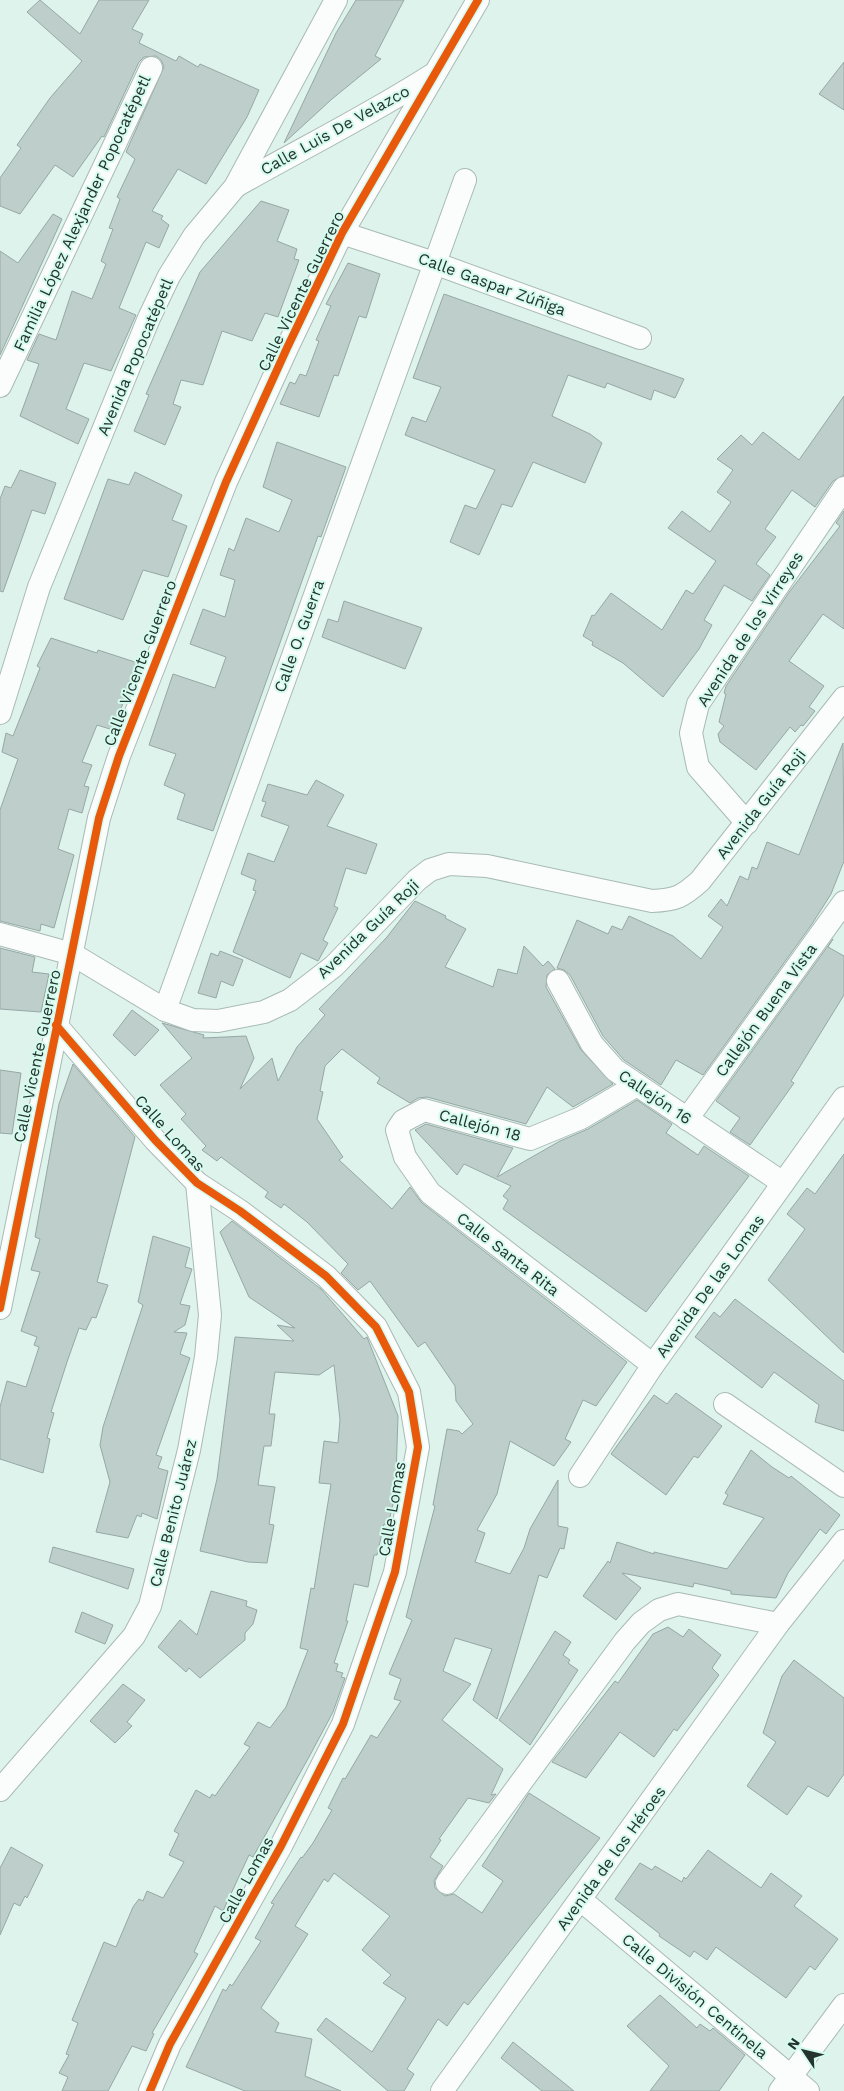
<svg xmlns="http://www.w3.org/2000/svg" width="844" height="2091" font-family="'Work Sans',sans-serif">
	<rect width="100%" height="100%" fill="#ddf3eb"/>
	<g fill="#becfcb" stroke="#97a8a4">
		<path d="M40 0 80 34 99 0H149L132 29 143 34 139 43 176 61 179 56 198 67 200 64 259 90 247 117 206 184 178 169 152 211 163 216 161 219 169 225 159 248 146 242 119 308 136 315 111 371 84 363 66 409 89 419 78 444 20 416 39 364 27 360 39 334 56 340 72 291 92 299 106 264 101 261 113 229 109 228 120 199 117 197 135 159 126 152 164 67 161 60 156 56 144 57 139 62 104 137 102 136 73 177 55 165 20 214 0 206V178L21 148 17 145 50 98 82 61 27 12Z"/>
		<path d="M356 0H404L375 56 381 59 332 99 284 143 336 33Z"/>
		<path d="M844 62V110L819 94Z"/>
		<path d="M261 201 289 210 277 241 297 249 294 259 299 260 278 317 265 313 252 341 222 331 203 385 181 380 173 404 181 407 165 445 134 431 149 395 146 394 200 272Z"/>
		<path d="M53 214 62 219 0 355V251L18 263Z"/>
		<path d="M348 263 380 274 366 318 359 316 338 376 334 375 319 417 280 404 290 382 295 384 300 374 306 376 319 341 316 340 331 306 326 304Z"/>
		<path d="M444 294 684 379 675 398 654 390 651 400 607 383 605 388 568 375 552 416 590 434 602 443 585 483 533 462 512 507 502 504 479 555 450 542 465 505 476 509 495 470 405 435 412 417 426 422 441 387 413 378Z"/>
		<path d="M844 396V475L833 481 815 507 792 490 765 529 776 537 756 564 770 575 752 601 724 585 704 620 712 625 699 649 663 697 623 663 592 645 593 642 583 636 592 615 594 616 611 593 662 630 686 590 693 594 716 561 668 528 682 511 710 532 731 502 717 492 733 470 717 459 741 435 752 445 763 432 799 460Z"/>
		<path d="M277 442 346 467 321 537 318 536 213 831 177 819 185 794 164 785 176 754 149 745 173 674 215 688 226 657 190 644 203 609 225 617 235 580 220 575 229 548 234 551 246 518 279 532 292 500 263 487Z"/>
		<path d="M20 470 56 483 45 514 32 510 3 592 0 591V499L5 486 11 488Z"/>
		<path d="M135 472 182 495 172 520 187 526 168 577 143 570 123 620 64 599 108 479 129 485Z"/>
		<path d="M844 511V629L823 614 789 661 824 686 809 707 815 711 803 726 801 725 795 732 790 727 756 770 720 742 718 734 724 726 719 722 726 694 724 693 726 686 790 591 840 526 836 523Z"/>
		<path d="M344 601 422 628 405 669 322 637 328 619 338 622Z"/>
		<path d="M51 638 97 653 98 650 138 663 113 730 97 725 82 762 92 765 84 786 89 787 82 813 69 809 58 849 74 855 54 928 41 924 40 931 0 921V810L18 759 2 752 6 733 13 736 40 668 37 666Z"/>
		<path d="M843 743 844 861 831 894 812 924 703 1075 676 1060 661 1085 624 1060 603 1036 570 975 564 970 557 968 577 920 608 934 612 926 622 930 629 916 673 936 701 959 723 927 708 916 721 899 727 906 740 876 748 880 752 867 757 869 767 842 799 855Z"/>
		<path d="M316 780 344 795 327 826 377 844 366 874 346 868 334 906 338 908 323 940 328 943 318 961 301 953 290 978 233 952 256 891 253 890 256 880 241 874 248 853 274 862 289 826 261 816 266 802 262 801 268 784 307 795Z"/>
		<path d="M415 901 446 916 445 918 466 929 445 967 493 987 498 969 517 974 524 946 543 966 548 961 555 969 547 975 546 987 581 1050 613 1084 573 1107 547 1087 526 1124 427 1097 418 1098 410 1103 377 1083 380 1078 342 1049 325 1066 320 1091 323 1092 317 1119 343 1157 339 1160 392 1209 410 1187 422 1203 627 1362 596 1406 583 1400 565 1439 571 1442 554 1466 510 1441 497 1494 477 1530 485 1533 475 1562 510 1574 524 1548 530 1529 558 1480V1526L568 1528 564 1549 560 1548 547 1578 539 1575 497 1719 473 1700 492 1649 455 1638 443 1671 471 1684 442 1720 503 1769 491 1795 496 1794 489 1803 468 1798 439 1839 441 1840 430 1857 443 1866 434 1881 435 1888 445 1896 454 1894 482 1913 503 1881 482 1866 529 1793 600 1838 468 2005 464 2002 447 2026 438 2019 407 2069 414 2074 404 2091H388L317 2030 326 2018 372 2052 406 1998 383 1983 391 1975 362 1950 390 1916 334 1873 328 1882 324 1879 295 1926 308 1934 261 2008 279 2023 275 2032 312 2039 305 2076 341 2091H245L186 2067 223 1989 226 1991 230 1984 232 1986 261 1941 255 1938 274 1904 271 1903 301 1857 302 1858 313 1843 332 1810 328 1808 343 1778 345 1779 371 1735 377 1738 401 1701 394 1699 401 1679 389 1674 412 1620 406 1617 435 1506 433 1505 447 1429 459 1431 462 1434 473 1424 456 1401 455 1386 425 1342 418 1347 370 1281 358 1290 341 1273 348 1264 307 1222 284 1204 281 1208 265 1197 268 1192 221 1157 217 1161 202 1150 206 1146 181 1119 186 1114 160 1085 192 1058 162 1023 204 1035 203 1038 246 1036 254 1058 240 1089 272 1058 278 1081 297 1047 325 1015 319 1009 387 937Z"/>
		<path d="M833 939 828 947 844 956V995L791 1081 794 1083 750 1145 730 1132 740 1118 716 1101Z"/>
		<path d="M0 948 35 957 32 972 49 974 41 1012 0 1009Z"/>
		<path d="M220 951 243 960 233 986 221 981 216 998 198 993 211 953 218 956Z"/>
		<path d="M132 1010 159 1030 135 1056 113 1035Z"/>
		<path d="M73 1064 135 1137 97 1282 108 1285 96 1318 92 1317 86 1330 79 1328 67 1362 51 1412 54 1413 47 1438 50 1439 43 1473 0 1459V1407L7 1381 26 1387 39 1347 34 1345 37 1337 21 1331 40 1272 31 1270 40 1239 35 1237 59 1104Z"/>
		<path d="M0 1070 21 1073 12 1134 0 1133Z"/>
		<path d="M637 1100 672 1124 666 1133 698 1155 704 1146 749 1176 646 1312 503 1209 508 1200 503 1196 511 1186 464 1164 457 1175 415 1130 426 1124 513 1148 497 1177 560 1141 588 1129Z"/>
		<path d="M844 1154V1353L768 1280 805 1229 787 1214 807 1188 815 1194Z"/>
		<path d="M232 1221 321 1289 364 1339 367 1337 398 1416 396 1476 399 1477V1479L388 1525 384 1524 377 1555H374L368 1587 354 1584 346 1621H348L334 1663 338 1664 336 1671 343 1673 341 1677 345 1678 333 1712 309 1757 253 1857 249 1855 223 1911 215 1906 194 1952 198 1954 152 2033 154 2034 146 2051 132 2046 108 2091H62L68 2077 59 2073 69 2055 66 2054 78 2023 72 2020 104 1942 116 1947 133 1907 139 1899 143 1901 147 1891 163 1898 184 1862 169 1855 179 1834 174 1831 196 1790 210 1798 212 1794 215 1796 250 1747 244 1744 258 1722 270 1728 286 1707 308 1650 300 1648 311 1588 314 1589 331 1484 319 1483 324 1441 338 1443 340 1420 334 1365 319 1375 275 1372 269 1414H275L271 1446H264L258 1485 275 1487 269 1524 274 1525 267 1563 248 1562 200 1551 217 1479 235 1337 294 1341 277 1325 295 1328 249 1297 220 1232Z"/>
		<path d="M153 1236 190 1248 185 1267 192 1269 180 1304 190 1306 185 1325 174 1332 187 1333 180 1354 190 1358 156 1455 162 1457 158 1468 168 1471 157 1519 142 1513 141 1517 137 1515 128 1538 96 1532 110 1482 100 1445 103 1427 143 1305 138 1302Z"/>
		<path d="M735 1299 844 1381V1431L815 1422 819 1405 774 1372 762 1388 695 1337 714 1312 720 1317Z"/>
		<path d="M676 1393 722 1426 698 1458 694 1456 666 1495 611 1454 654 1395 667 1404Z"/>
		<path d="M751 1450 772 1467 789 1478 791 1476 840 1515 826 1534 820 1529 788 1573 776 1598 731 1594V1591L694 1583 693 1587 622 1573 641 1588 616 1620 583 1596 608 1561 610 1563 617 1542 654 1554V1552L727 1569 764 1518 723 1504 728 1495 725 1493Z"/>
		<path d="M53 1547 134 1569 128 1589 49 1562Z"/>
		<path d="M211 1591 247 1601 246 1606 257 1610 253 1624 245 1633V1640L200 1678 189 1668 186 1672 158 1647 180 1620 197 1635Z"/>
		<path d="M82 1612 113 1625 105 1644 75 1632Z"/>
		<path d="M668 1627 683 1637 689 1629 721 1655 712 1668 719 1675 677 1731 674 1729 654 1757 620 1732 586 1778 552 1762 615 1681 618 1683 653 1634Z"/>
		<path d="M555 1631 571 1642 563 1655 570 1660 568 1663 578 1670 530 1745 499 1720Z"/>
		<path d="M794 1660 844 1698V1774L828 1797 808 1786 787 1815 747 1786 776 1742 763 1733 782 1676Z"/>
		<path d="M123 1684 145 1700 127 1722 132 1726 115 1743 90 1721Z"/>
		<path d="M11 1847 43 1865 27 1898 25 1896 20 1906 14 1903 0 1935V1868Z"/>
		<path d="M708 1850 761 1888 771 1873 802 1896 794 1906 838 1939 815 1970 810 1966 786 1998 716 1947 707 1960 694 1951 690 1957 659 1936 660 1934 615 1899 640 1863 652 1870 655 1866 682 1882 684 1877 686 1879Z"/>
		<path d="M660 1995 697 2028 700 2024 710 2031 713 2028 745 2055 719 2091H650L669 2066 627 2026Z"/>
		<path d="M513 2042 574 2091H542L501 2058Z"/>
	</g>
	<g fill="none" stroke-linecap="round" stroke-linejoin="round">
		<defs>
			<g id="minor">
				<path d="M236 186C301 149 368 116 432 75"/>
				<path d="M342 233 434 263 640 338"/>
				<path d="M0 386 151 68"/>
				<path d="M0 713 39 587 149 318 169 276 194 236 235 187 336 0"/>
				<path d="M747 823 698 767 691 733 698 704 844 488"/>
				<path d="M0 934 72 954 165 1010 193 1020 218 1021 264 1012 290 1000 334 966 417 880 430 870 449 864 487 866 652 901C676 900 682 897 700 881L844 698"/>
				<path d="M558 981 592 1044 615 1070 783 1183"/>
				<path d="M165 1010 465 180"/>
				<path d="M56 1025 155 1140 197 1183 240 1211 326 1276 376 1327 409 1392 418 1447 395 1572 343 1724 281 1846 170 2044 150 2091"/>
				<path d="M637 1085 581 1118 530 1139 424 1110 403 1121 397 1130 405 1157 430 1193 653 1365"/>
				<path d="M687 1119 844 902"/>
				<path d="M0 1308 99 818 119 756 226 482 287 348 342 233 478 0"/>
				<path d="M725 1404 844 1486"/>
				<path d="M580 1476 653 1365 844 1098"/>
				<path d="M0 1790 134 1636 150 1606 189 1450 206 1357 210 1315 197 1183"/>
				<path d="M447 1883 625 1641 641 1623 659 1610 678 1604 778 1624"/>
				<path d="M581 1900 808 2091"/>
				<path d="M442 2091 778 1624 844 1541"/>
				<path d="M780 2091 844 2005"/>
			</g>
		</defs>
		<use href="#minor" stroke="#a9bab5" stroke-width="24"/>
		<use href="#minor" stroke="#fafdfc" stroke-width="22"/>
		<defs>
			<g id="cycleway">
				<path d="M56 1025 155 1140 197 1183 240 1211 326 1276 376 1327 409 1392 418 1447 395 1572 343 1724 281 1846 170 2044 150 2091"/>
				<path d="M0 1308 99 818 119 756 226 482 287 348 342 233 478 0"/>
			</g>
		</defs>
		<use href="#cycleway" stroke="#d5fbee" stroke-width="11"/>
		<use href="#cycleway" stroke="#e8590c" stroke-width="8"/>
	</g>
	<g text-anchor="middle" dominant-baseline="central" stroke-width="4" stroke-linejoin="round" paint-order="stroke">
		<g font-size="16" fill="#24332e" stroke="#d5fbee">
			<text transform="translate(335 130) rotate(-29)">Calle Luis De Velazco</text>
			<text transform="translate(82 213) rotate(-65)">Familia López Alexjander Popocatépetl</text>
			<text transform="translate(492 284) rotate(20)">Calle Gaspar Zúñiga</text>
			<text transform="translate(301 291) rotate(-64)">Calle Vicente Guerrero</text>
			<text transform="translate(135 357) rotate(-67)">Avenida Popocatépetl</text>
			<text transform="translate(750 629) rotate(-57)">Avenida de los Virreyes</text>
			<text transform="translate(299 636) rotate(-70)">Calle O. Guerra</text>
			<text transform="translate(140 663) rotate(-69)">Calle Vicente Guerrero</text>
			<text transform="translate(761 804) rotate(-52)">Avenida Guía Roji</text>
			<text transform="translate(368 929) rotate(-44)">Avenida Guía Roji</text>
			<text transform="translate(766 1010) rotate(-54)">Callejón Buena Vista</text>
			<text transform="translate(37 1056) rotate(-78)">Calle Vicente Guerrero</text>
			<text transform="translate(655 1097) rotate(34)">Callejón 16</text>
			<text transform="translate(480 1125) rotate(15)">Callejón 18</text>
			<text transform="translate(170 1133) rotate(48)">Calle Lomas</text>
			<text transform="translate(508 1254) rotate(38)">Calle Santa Rita</text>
			<text transform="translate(710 1286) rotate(-54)">Avenida De las Lomas</text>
			<text transform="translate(392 1509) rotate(-80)">Calle Lomas</text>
			<text transform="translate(173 1513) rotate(-76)">Calle Benito Juárez</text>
			<text transform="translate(611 1858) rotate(-54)">Avenida de los Héroes</text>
			<text transform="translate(246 1880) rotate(-61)">Calle Lomas</text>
			<text transform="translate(695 1996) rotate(40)">Calle División Centinela</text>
		</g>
	</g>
	<g transform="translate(804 2051) rotate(305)" stroke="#d5fbee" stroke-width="4" paint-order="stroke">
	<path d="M0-4L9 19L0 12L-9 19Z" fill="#24332e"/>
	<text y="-8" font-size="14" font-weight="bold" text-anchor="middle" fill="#24332e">N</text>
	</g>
</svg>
